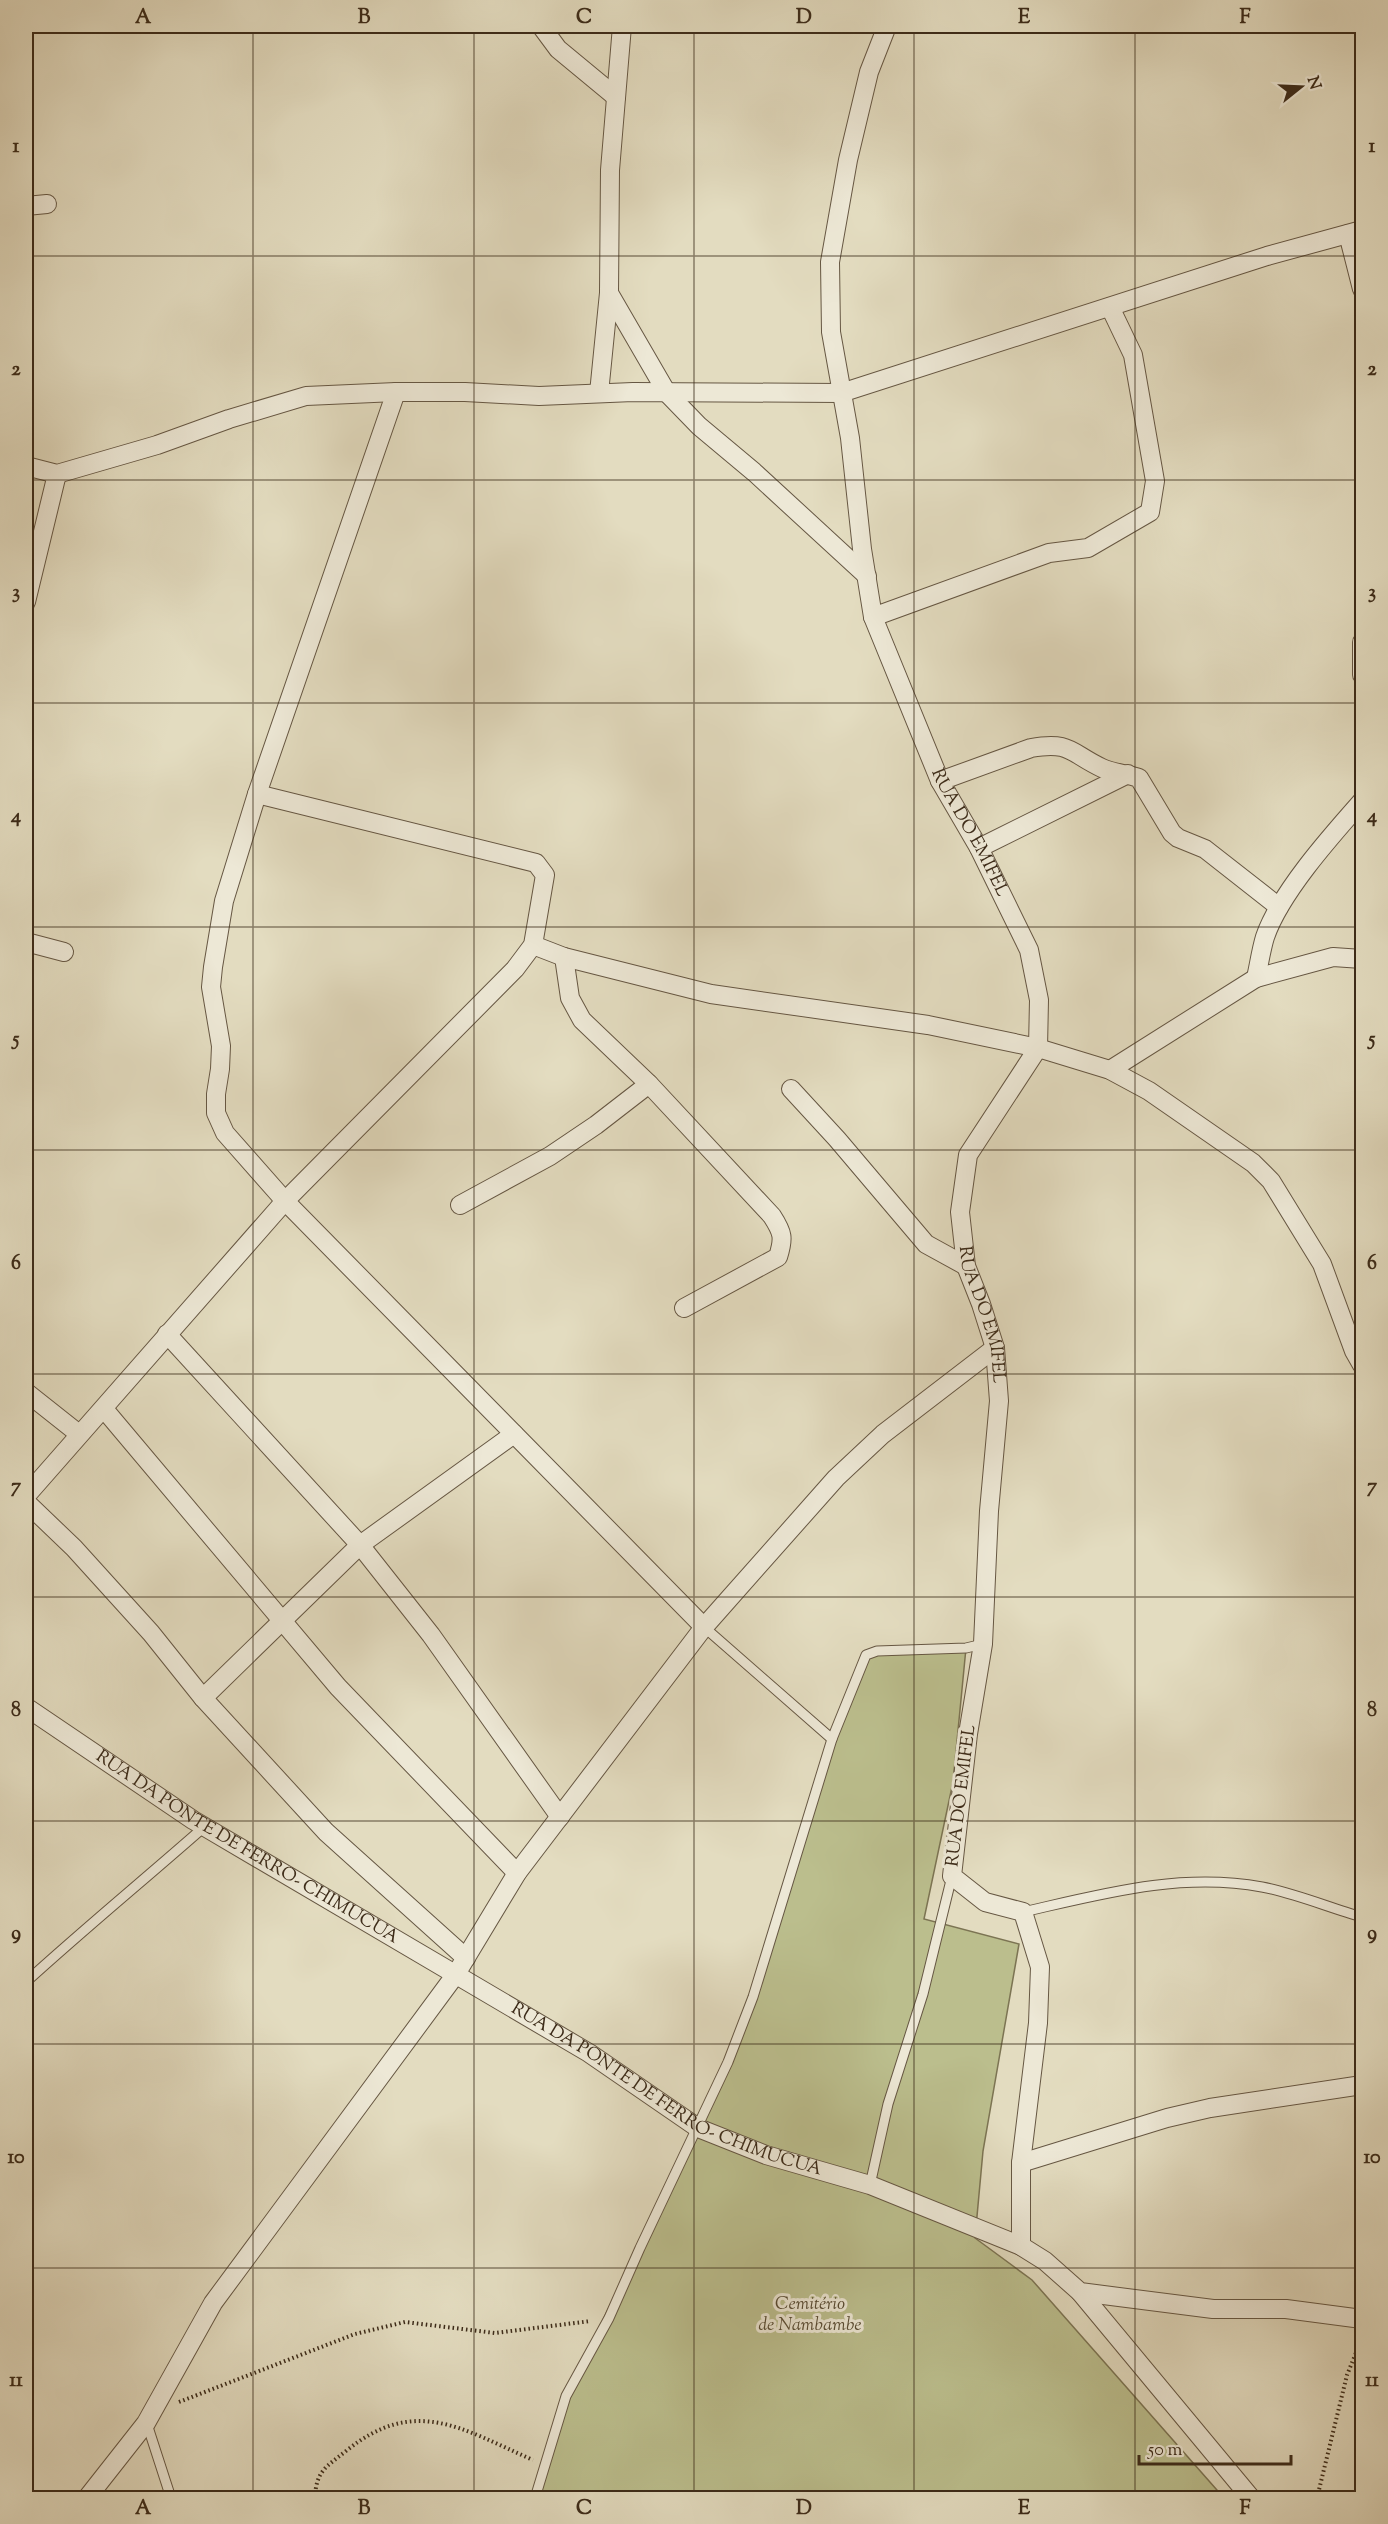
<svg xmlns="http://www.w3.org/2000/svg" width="1388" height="2524" font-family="'Sorts Mill Goudy',serif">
	<rect width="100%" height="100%" fill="#e3dcc0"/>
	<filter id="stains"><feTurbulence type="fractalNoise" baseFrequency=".00333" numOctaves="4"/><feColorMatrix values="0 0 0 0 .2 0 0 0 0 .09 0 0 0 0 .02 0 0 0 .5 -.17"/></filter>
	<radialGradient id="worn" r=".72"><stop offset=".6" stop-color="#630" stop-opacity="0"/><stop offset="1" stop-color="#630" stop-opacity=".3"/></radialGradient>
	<path fill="#bbbe8d" stroke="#7c7453" stroke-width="1.5" d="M966 1648 953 1782 924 1919 1019 1944 983 2151 975 2238 1032 2280 1224 2498H535L566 2396 728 2062 832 1739 866 1655Z"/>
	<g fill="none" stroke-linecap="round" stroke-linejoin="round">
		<defs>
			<g id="lane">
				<path d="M704 1627 832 1739"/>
				<path d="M1023 1912C1102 1894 1180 1872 1262 1887 1294 1893 1330 1908 1362 1917"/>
				<path d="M26 1982C84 1929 145 1879 204 1827"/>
				<path d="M870 2185 888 2104 923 1994 952 1876"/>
				<path d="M147 2424 171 2498"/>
				<path d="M535 2498 566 2396 609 2318 640 2248 728 2062 753 1997 832 1739 866 1655 877 1651 966 1648 983 1644"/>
			</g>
			<g id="street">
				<path d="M541 26 558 49 616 97"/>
				<path d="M622 26 610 170 609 293 667 393 699 426 754 472 867 576"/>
				<path id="s1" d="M887 26 869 72 848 160 830 262 831 332 850 438 862 549 873 617 940 781 979 848 1029 950 1039 1000 1038 1048 968 1155 960 1212 966 1266 981 1304 995 1348 999 1401 989 1511 983 1644 968 1734 952 1876 985 1902 1023 1912 1040 1967 1038 2023 1021 2163V2246"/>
				<path d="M26 206 47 204"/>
				<path d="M1348 234 1362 289"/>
				<path d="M396 392 257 794 224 901 213 967 211 987 221 1046 220 1069 216 1094V1113L225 1133 285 1201 704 1627"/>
				<path d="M599 393 609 293"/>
				<path d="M26 466 57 474 157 445 229 419 306 396 396 392H465L539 396 633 392 841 393 1267 256 1362 230"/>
				<path d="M26 602 57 474"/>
				<path d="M873 617 1049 553 1088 548 1150 512 1155 481 1133 355 1110 307"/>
				<path d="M1362 642V675"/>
				<path d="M940 781 1031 748C1071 741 1070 753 1102 768 1113 773 1127 774 1139 778L1172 833 1178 838 1205 849 1279 907"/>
				<path d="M979 848 1128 774"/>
				<path d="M26 942 64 952"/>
				<path d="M533 945 564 957 711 994 928 1025 1038 1048 1110 1070 1149 1091 1253 1163 1271 1181 1322 1264 1354 1351 1362 1365"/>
				<path d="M564 957 570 998 582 1020 649 1084 772 1216C783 1233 784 1238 778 1257L684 1308"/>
				<path d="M1256 978C1259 965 1261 950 1265 937 1280 893 1331 836 1362 801"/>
				<path d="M1110 1070 1256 978 1333 957 1362 959"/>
				<path d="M791 1089 837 1139 926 1244 966 1266"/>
				<path d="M460 1205 550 1156 596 1125 649 1084"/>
				<path d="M167 1334 360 1545 431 1635 560 1817"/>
				<path d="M26 1392 79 1434"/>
				<path d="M104 1409 338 1687 517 1873"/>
				<path d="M26 1496 285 1201 515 969 533 945 545 875 536 863 257 794"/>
				<path d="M26 1502 74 1548 151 1633 203 1698 326 1832 466 1958"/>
				<path d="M203 1698 360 1545 514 1434"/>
				<path id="s2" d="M26 1707 193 1820 589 2053 698 2128 766 2155 870 2185 1021 2246 1045 2261 1080 2292 1213 2309H1286L1362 2319"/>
				<path d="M1021 2163 1167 2118 1210 2108 1362 2085"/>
				<path d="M1080 2292 1251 2498"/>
				<path d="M87 2498 146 2423 213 2303 456 1974 517 1873 704 1627 836 1478 883 1434 995 1348"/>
			</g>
		</defs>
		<use href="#lane" stroke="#665743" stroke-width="11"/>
		<use href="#street" stroke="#665743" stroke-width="20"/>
		<g stroke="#3c2b19" stroke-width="4" stroke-dasharray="1.5 3" stroke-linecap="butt">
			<path d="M179 2402 355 2334 405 2322 495 2333 591 2321"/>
			<path d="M315 2498C316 2471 326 2467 346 2451 415 2395 462 2429 533 2460"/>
			<path d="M1317 2498 1347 2375 1362 2338"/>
		</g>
		<use href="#lane" stroke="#ede8d6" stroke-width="9"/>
		<use href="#street" stroke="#ede8d6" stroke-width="18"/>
	</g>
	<path fill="none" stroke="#3c2b19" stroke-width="1.5" stroke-opacity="0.55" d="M253 26V2498M474 26V2498M694 26V2498M914 26V2498M1135 26V2498M26 256H1362M26 480H1362M26 703H1362M26 927H1362M26 1150H1362M26 1374H1362M26 1597H1362M26 1821H1362M26 2044H1362M26 2268H1362"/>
	<g text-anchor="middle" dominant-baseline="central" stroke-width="6" stroke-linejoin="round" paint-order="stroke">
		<g font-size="18" fill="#3c2b19" stroke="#ede8d6">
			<text stroke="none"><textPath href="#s1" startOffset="838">RUA DO EMIFEL</textPath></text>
			<text stroke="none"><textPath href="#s1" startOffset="1360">RUA DO EMIFEL</textPath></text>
			<text transform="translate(962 1796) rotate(-83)">RUA DO EMIFEL</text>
			<text stroke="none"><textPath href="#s2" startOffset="262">RUA DA PONTE DE FERRO- CHIMUCUA</textPath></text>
			<text stroke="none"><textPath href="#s2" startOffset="748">RUA DA PONTE DE FERRO- CHIMUCUA</textPath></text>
		</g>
		<g font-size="18" font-style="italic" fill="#554830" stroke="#ede8d6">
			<text x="810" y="2305">Cemitério<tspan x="810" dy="21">de Nambambe</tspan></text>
		</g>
	</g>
	<rect width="1388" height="2524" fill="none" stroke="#e3dcc0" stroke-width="66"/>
	<g transform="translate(1301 87) rotate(72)" stroke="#ede8d6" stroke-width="4.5" paint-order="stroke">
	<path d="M0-4.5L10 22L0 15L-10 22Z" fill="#3c2b19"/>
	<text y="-9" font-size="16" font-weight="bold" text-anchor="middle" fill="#3c2b19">N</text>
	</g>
	<path d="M1139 2455v9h152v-9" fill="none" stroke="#3c2b19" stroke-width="3"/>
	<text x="1148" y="2455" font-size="18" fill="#3c2b19" stroke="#ede8d6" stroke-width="4.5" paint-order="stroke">50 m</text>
	<rect x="33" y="33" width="1322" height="2458" fill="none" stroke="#3c2b19" stroke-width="2"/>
	<g font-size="20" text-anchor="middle" font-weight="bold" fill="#3c2b19">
		<text x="143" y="23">A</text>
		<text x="364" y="23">B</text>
		<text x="584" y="23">C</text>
		<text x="804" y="23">D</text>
		<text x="1024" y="23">E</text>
		<text x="1245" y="23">F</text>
		<text x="16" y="152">1</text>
		<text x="1372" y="152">1</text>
		<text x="16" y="375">2</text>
		<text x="1372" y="375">2</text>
		<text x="16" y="598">3</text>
		<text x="1372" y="598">3</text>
		<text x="16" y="822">4</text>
		<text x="1372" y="822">4</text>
		<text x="16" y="1045">5</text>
		<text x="1372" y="1045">5</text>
		<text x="16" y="1269">6</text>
		<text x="1372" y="1269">6</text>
		<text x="16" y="1492">7</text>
		<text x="1372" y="1492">7</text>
		<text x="16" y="1716">8</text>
		<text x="1372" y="1716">8</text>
		<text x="16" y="1939">9</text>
		<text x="1372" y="1939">9</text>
		<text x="16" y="2163">10</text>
		<text x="1372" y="2163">10</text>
		<text x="16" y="2386">11</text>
		<text x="1372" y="2386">11</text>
		<text x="143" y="2514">A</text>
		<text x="364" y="2514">B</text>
		<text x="584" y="2514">C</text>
		<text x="804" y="2514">D</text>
		<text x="1024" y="2514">E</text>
		<text x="1245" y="2514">F</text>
	</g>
	<rect width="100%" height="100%" filter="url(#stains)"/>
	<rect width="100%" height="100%" fill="url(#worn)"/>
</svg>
